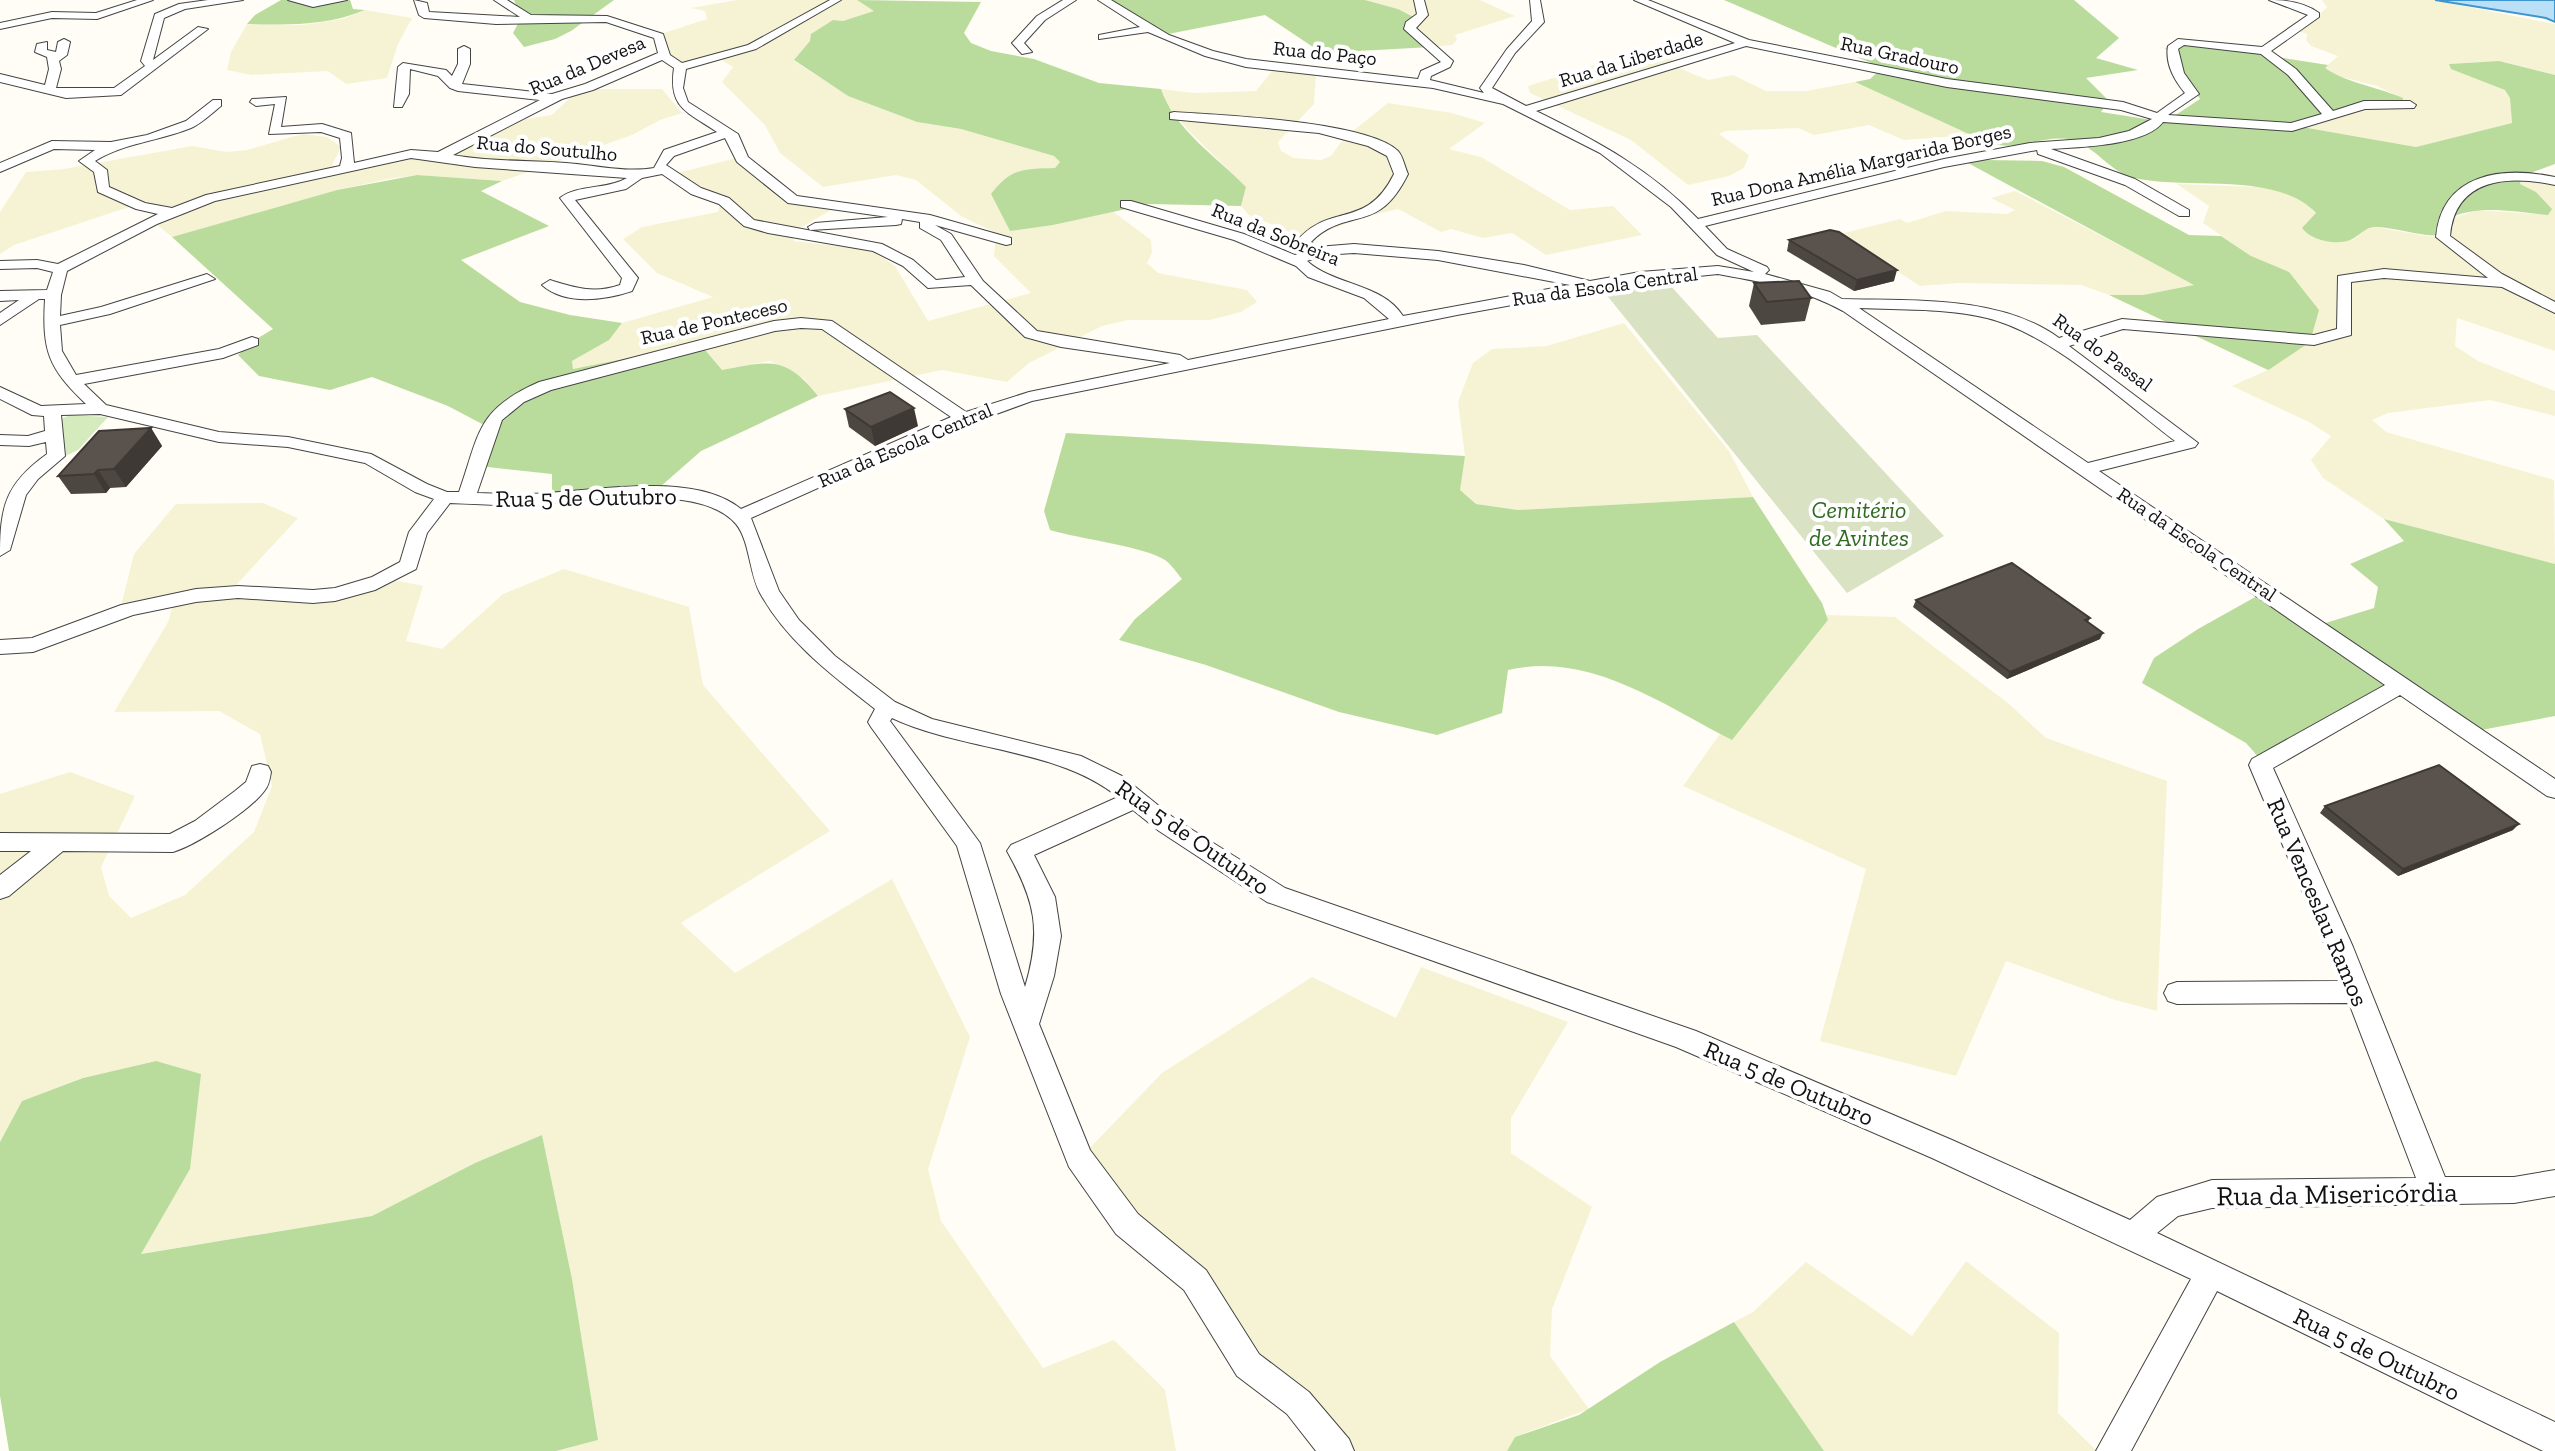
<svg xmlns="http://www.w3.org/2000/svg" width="2555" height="1451" font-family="'Zilla Slab',serif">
	<rect width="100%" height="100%" fill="#fffdf5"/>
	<g fill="#f6f3d4">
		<path d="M737 0H857L875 11 843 21 833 20 794 61 848 96 917 122 961 129 1054 156 1060 162 1055 168 1031 169 991 194 1010 231 1053 225 1111 210 1151 240 1152 253 1147 263 1158 273 1247 290 1257 302 1241 312 1210 320H1128L1102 326 1029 363 1007 382 942 370 818 396 804 379 770 361 722 370 617 362 573 369 572 361 609 340 622 323 713 297 657 273 623 239 642 227 718 212 720 204 678 173 740 157 788 203 831 210 791 233 794 241 872 250 895 266 928 321 1031 293 994 256 996 233 961 216 916 180 896 175 823 187 780 153 765 125 722 82 733 67 715 56 681 62 665 54 661 34 707 19 705 11 691 8Z"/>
		<path d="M1365 0H1480L1515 16 1455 35 1457 40 1452 45 1431 47 1398 9Z"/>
		<path d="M2322 0H2433L2555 24V75L2499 61 2449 64 2505 90 2510 98 2512 123 2416 147 2302 127 2291 121 2348 106 2404 99 2377 86 2334 75 2324 68 2338 56 2311 46 2306 40 2307 34 2295 30 2313 21 2327 7Z"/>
		<path d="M365 10 412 18 398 44 387 78 346 84 328 71 251 75 227 70 231 52 247 24 302 25 343 19Z"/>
		<path d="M1676 39 1701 48 1672 59 1674 66 1708 80 1733 75 1766 91H1806L1855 82 1971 135 1904 140 1869 125 1814 135 1798 128 1725 131 1719 134 1749 155 1744 168 1729 176 1688 185 1631 140 1530 93 1528 86Z"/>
		<path d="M1272 71 1316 74 1314 104 1278 142 1281 151 1294 158 1321 160 1331 156 1344 138 1388 103 1452 113 1485 123 1449 149 1481 157 1570 210 1613 206 1642 235 1546 255 1512 233 1483 238 1451 229 1441 232 1398 209 1360 218 1307 239 1249 215 1241 206 1246 187 1189 131 1166 103 1161 89 1194 93 1256 91Z"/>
		<path d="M590 89H662L682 113 660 120 632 135 502 181 417 175 388 179 337 190 172 237 154 222 172 211 132 206 14 245 0 254V212L26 172 64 169 192 146 226 152 247 150 302 134 327 137 341 147 332 165 338 171 409 156 429 158 519 120 552 115 571 97Z"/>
		<path d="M2522 176 2555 185V351L2457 318 2455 346 2478 361 2555 391V416L2490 400 2388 413 2372 420 2386 432 2554 480 2555 564 2384 519 2323 478 2311 460 2331 436 2309 422 2232 386 2270 369 2251 256 2203 223 2209 206 2177 184 2260 187 2282 192 2306 203 2316 214 2302 228 2353 240 2364 230 2374 227 2433 237 2445 235 2446 220 2478 210 2548 215 2551 209 2536 192 2520 184Z"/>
		<path d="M2015 191 2196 285 2143 295H2109L2081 285 1958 283 1920 286 1840 234 1900 219 1907 223 1946 211 2007 214 2015 210 1991 198Z"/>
		<path d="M1624 323 1729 451 1753 497 1518 510 1476 504 1459 490 1465 456 1458 402 1473 363 1492 349 1547 346Z"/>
		<path d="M263 503 298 518 224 598 316 603 394 580 423 586 406 641 442 649 503 594 564 569 689 607 703 685 830 831 681 923 735 973 892 879 970 1037 928 1169 941 1221 1043 1368 1114 1340 1146 1371 1165 1390 1176 1451H556L598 1440 572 1279 542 1135 475 1163 372 1216 140 1254 190 1169 156 1061 83 1078 22 1101 0 1142V794L70 772 135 796 101 867 109 896 131 918 185 895 254 832 272 786 260 734 219 711 114 712 168 622 175 598 121 606 134 554 176 504Z"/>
		<path d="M1826 615 1895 617 2009 704 2046 738 2167 781 2157 1011 2115 1000 2006 961 1956 1076 1820 1041 1866 869 1683 786 1720 734 1732 739 1828 620Z"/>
		<path d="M1421 967 1568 1022 1511 1118V1153L1592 1207 1552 1309 1550 1356 1589 1409 1515 1437 1507 1451H1344L1083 1155 1162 1073 1312 977 1396 1018Z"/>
		<path d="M1966 1261 2059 1333 2058 1413 2097 1451H1824L1734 1322 1753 1312 1806 1262 1912 1336Z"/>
	</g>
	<path fill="#d5ebbd" d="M70 415 108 417 78 450 53 462 61 419Z"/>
	<g fill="#b9dc9c">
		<path d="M281 0H350L353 9 365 10C326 26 289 25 247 24L255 15Z"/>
		<path d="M514 0H614L571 31 555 39 524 47 513 33 521 18Z"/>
		<path d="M857 0 981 2 964 33 971 43 991 51 1034 59 1099 83 1161 89C1174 129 1218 158 1246 187L1241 206 1149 204 1053 225 1010 231 991 194C1011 168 1023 169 1055 168L1060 162 1054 156 961 129 917 122 848 96 794 60 810 41 811 34 833 20 843 21 874 11Z"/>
		<path d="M1105 0H1365L1398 9 1419 20 1406 25 1431 47 1322 53 1265 15 1163 35Z"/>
		<path d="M1724 0H2074L2119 38 2096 58 2138 70 2086 78 2109 101 2101 112 2165 122 2200 99 2165 48 2181 42 2328 65 2325 68C2347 83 2378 87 2403 98L2402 104 2348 106 2292 122 2302 127 2416 147 2512 123 2510 98 2505 90 2451 69 2449 64 2499 61 2555 75V164L2522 176 2520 184 2536 192 2552 209 2548 215C2515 212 2476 203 2446 220V235C2422 238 2400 228 2376 227 2366 227 2362 233 2354 238 2340 247 2311 241 2302 228L2316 213C2276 171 2188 190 2134 178 2111 173 2095 146 2072 140 2049 134 2022 149 1999 145 1988 143 1983 135 1971 135L1855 82 1870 79 1880 70 1871 63Z"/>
		<path d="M1983 160 2042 161 2064 167 2189 235 2221 236 2251 256 2289 272 2319 310 2310 342 2270 369 2268 370 2109 295H2143L2194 285 1968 163Z"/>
		<path d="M417 175 502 181 481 191 549 226 461 260 520 302 570 315 622 323 609 340 572 361 573 369 700 344 722 370C769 361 786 355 818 396L701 451 660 487 552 495V474L479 466 484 425 448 406 372 377 330 390 259 376 238 355 253 341 273 329 172 237 337 190Z"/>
		<path d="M1066 433 1465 456 1460 490 1476 504 1518 510 1753 497 1822 603 1828 620 1732 740C1663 705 1589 651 1508 670L1502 713 1437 735 1339 712 1206 665 1119 640 1135 619 1182 579C1177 573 1171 564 1165 560 1143 546 1080 539 1050 530L1044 511Z"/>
		<path d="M2384 519 2555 564V716L2476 731 2409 683 2263 762 2246 743 2142 683 2154 658 2198 629 2257 596 2303 630 2374 608 2378 587 2350 564 2404 541Z"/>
		<path d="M156 1061 201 1074 190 1169 141 1254 372 1216 475 1163 542 1135 572 1279 598 1440 556 1451H9L0 1396V1142L22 1101 83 1078Z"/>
		<path d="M1734 1322 1824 1451H1507L1515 1437 1579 1415 1660 1362Z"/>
	</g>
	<path fill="#d9e3c4" d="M1669 284 1718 338 1757 335 1944 536 1847 593 1601 288Z"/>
	<path fill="#b9e0f7" stroke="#3f96cf" stroke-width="2" d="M2435 0H2555V22L2546 18Z"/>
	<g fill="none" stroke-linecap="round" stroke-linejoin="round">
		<defs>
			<g id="minor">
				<path d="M137 0H153L97 19 52 18 0 29V23L52 12 96 13Z"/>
				<path d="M208 0H243L185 9 164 18 153 60 198 27 208 29 121 95 66 98 0 82V74L45 85 49 69 47 57 35 52 37 44 47 42V50L56 52 58 42 64 39 70 42 67 55 59 61 61 69 56 88H114L145 66 141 61 155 14 179 4Z"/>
				<path d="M288 0H347L313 7Z"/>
				<path d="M414 0 427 3 429 12 520 17 494 0H507L531 15 607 16 663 34 670 55 682 63 748 45 830 0H841L756 49 686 69 683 88 688 102 738 134 748 157 797 196 930 215 1011 238V244L1006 245 935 225 951 234 983 281 1037 331 1180 355 1188 360 1389 319 1364 298 1308 277 1296 266 1234 240 1121 207V201H1131L1244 234 1295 255 1304 252 1295 243C1329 201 1366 231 1394 174L1387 156 1368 146 1319 133 1170 119V113L1174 112C1219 115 1367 121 1398 151 1403 156 1405 168 1408 174 1377 237 1348 205 1311 242L1317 247 1354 244 1438 251 1524 265 1590 281 1640 272 1718 266 1754 272 1717 255 1671 207 1600 153 1503 104 1433 88 1246 67 1205 56 1148 32 1099 39V35L1140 27 1098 0H1111L1169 35 1213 51 1246 59 1418 79 1421 71 1441 62 1404 29 1406 22 1417 14 1414 0H1424L1428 15 1416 28 1453 61 1450 67 1431 76 1430 80 1484 93 1480 88 1507 49 1532 21 1530 0H1540L1544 22 1515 53 1492 88 1526 106 1735 43 1634 0H1648L1749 40 1947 79 2123 102 2157 113 2185 93C2174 80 2165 63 2168 46L2178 39 2262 47 2308 15 2269 0C2286 0 2304 2 2319 13V17L2271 51 2296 69 2333 111 2364 101H2410L2416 105 2414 108 2365 109 2292 131 2163 122C2145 146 2079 147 2051 149L2135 179 2189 210V216H2179L2125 185 2038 154 2037 150 1944 167 1705 226 1727 249 1767 267 1769 270 1765 274 1830 292 1842 299C1912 301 2000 295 2059 338L2122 319 2314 335 2337 329 2338 276 2384 269 2488 278 2436 237C2442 173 2502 166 2555 177V185C2508 175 2455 178 2450 236L2502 274 2555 302V313L2502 287 2384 278 2351 282V335L2314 345 2123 329 2069 346 2198 443 2195 447 2099 471 2555 779V798L2547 796 2400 695 2273 768 2353 947 2445 1177H2514L2555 1170V1196L2514 1203 2212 1208 2178 1216 2157 1233 2555 1422V1451H2543L2217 1291 2131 1451H2096L2191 1279 1932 1158 1676 1047 1267 902 1159 831 1133 810 1034 855 1055 897 1061 936 1054 976 1039 1024 1090 1150 1138 1214 1206 1270 1259 1354 1309 1392 1349 1439 1354 1451H1316L1287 1414 1237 1376 1184 1290 1116 1234 1069 1167 1001 994 957 846 871 727 868 722 875 709C832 675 787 642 760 593 749 573 750 541 736 524 700 481 581 503 529 505 503 506 476 504 450 503L427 533 416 569 375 590 335 601 313 603 238 598 196 602 133 615 33 652 0 654V640L32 638 121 605 196 589 238 586 313 590 335 588 372 577 400 562 409 532 434 499 415 492 365 463 288 447 219 442 100 414 61 415 65 456 38 479 26 495 10 550 0 556C0 507 5 484 47 454L46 442 29 446 0 445V435L28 436 45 431 44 416 32 415 0 399V387L41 406 86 404C48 368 42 351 45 299H39L0 325V313L19 300 0 301V291L47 290 53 272 37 268 0 269V261L37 260 58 264 158 214 136 209 98 192 94 172 79 161 95 150 54 149 0 172V163L52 141 111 142 147 135 186 121 213 100H221V106C212 113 202 123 191 128 159 141 124 143 95 161L107 170 109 187 145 203 172 208 206 195 340 166 342 158 340 138 321 132 269 134 275 104 256 106 250 102 252 99 286 97 281 127 322 124 351 133 354 163 411 150 438 152 540 100 458 91 450 88 438 76 410 69 409 94 402 107H394L398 67 403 63 446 70 452 76 458 64V49L464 46 470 49V64L462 84 552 94 585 84 658 53 654 38 606 22 496 24 424 18 419 15ZM2184 45 2261 54 2288 75 2322 114 2291 123 2168 115 2199 94 2184 73 2178 49ZM1746 46 1947 87 2121 110 2152 119 2129 131 2099 138 2030 143 1944 159 1698 219C1650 169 1597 141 1536 111ZM662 60 674 68C668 108 687 112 717 132L664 150 654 168C625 173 595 165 566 163 528 160 490 162 453 155L562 99 593 90ZM725 138 737 162 788 203 888 217 815 223 808 227 810 230 896 225 901 224 902 219 920 222V228L941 240 965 277 936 280 913 260 882 244 754 220 729 198 701 188 666 165 674 156ZM411 158 475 167 627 178C606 190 578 184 560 198L622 278 620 285C594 294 576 288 550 280L542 285C566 306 605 300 632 291L638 278 575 200 626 189 642 178 662 174 691 194 719 204 744 226 768 233 873 251 903 266 928 288 971 285 1025 337 1061 347 1170 363 1029 392 966 412 832 321 801 318 774 321 539 382C476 410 480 432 459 492H447L427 484 371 454 288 437 219 432 106 405 84 384 223 358 258 345V339L252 337 219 349 76 375 62 351 60 325 110 314 215 279 207 274 101 307 60 316 61 295 67 271 157 224 215 201ZM1354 253 1438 260 1570 285 1403 316C1382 283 1335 286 1307 261L1323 255ZM1718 274C1762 282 1803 289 1843 311L2385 685 2252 759 2249 765 2340 981 2177 982 2168 985 2164 993 2168 1001 2177 1004 2349 1003 2416 1178 2212 1180 2157 1197 2130 1220 1952 1140 1696 1031 1285 888 1175 819 1122 776 1081 756 932 719 895 702 835 656 799 620 779 591 751 518 925 440 1032 401 1457 315 1640 282ZM1859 308C1901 310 1946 308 1987 318 2052 334 2121 400 2175 441L2088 463ZM801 328 822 329 951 417 741 509C692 469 586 493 527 494 511 495 494 493 477 493L502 420 524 402 551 390 775 331ZM892 718C962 751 1058 748 1118 797L1011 845 1007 851C1035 901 1042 930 1025 987L980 843 890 721Z"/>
				<path d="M1063 0H1076L1045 20 1024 43 1032 52 1022 54 1012 43 1014 41 1037 16Z"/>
				<path d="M260 764 268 766 271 772C270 778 269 785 265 790 251 810 196 845 173 852L63 851 9 896 0 899V875L31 851H0V833L170 834 195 821 235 791 246 782 252 766Z"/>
			</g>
		</defs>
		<use href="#minor" stroke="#444" stroke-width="2"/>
		<use href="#minor" fill="#fff" fill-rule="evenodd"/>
	</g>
	<g fill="#4d4742">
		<path d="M1789 240 1894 281 1854 291 1787 251Z"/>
		<path d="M1754 283 1811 298 1805 321 1761 325 1749 306Z"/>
		<path d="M845 409 918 426 875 446 849 427Z"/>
		<path d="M151 428 162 446 126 487 110 488 106 493 71 494 58 476Z"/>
		<path d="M1916 600 2090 618 2088 622 2100 639 2007 679 1913 607Z"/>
		<path d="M2325 806 2513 830 2398 876 2320 813Z"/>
	</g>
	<g fill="#3f3936">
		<path d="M1897 270 1894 281 1854 291 1857 280Z"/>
		<path d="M914 408 918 426 875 446 871 427Z"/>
		<path d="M151 428 162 446 126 487 114 469Z"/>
		<path d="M98 470 110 488 106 493 94 474Z"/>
		<path d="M2103 633 2100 639 2007 679 2010 672Z"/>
		<path d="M2519 824 2513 830 2398 876 2403 869Z"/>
	</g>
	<g fill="#5a524d" stroke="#3f3936" stroke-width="2">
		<path d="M1830 230 1839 232 1897 270 1857 280 1789 240Z"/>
		<path d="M1799 281 1811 298 1767 302 1754 283Z"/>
		<path d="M890 392 914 408 871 427 845 409Z"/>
		<path d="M151 428 114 469 98 470 94 474 58 476 99 431Z"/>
		<path d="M2012 563 2090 618 2085 620 2103 633 2010 672 1916 600Z"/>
		<path d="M2439 765 2519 824 2403 869 2325 806Z"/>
	</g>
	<g text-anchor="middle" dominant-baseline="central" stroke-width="8" stroke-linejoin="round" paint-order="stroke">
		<g font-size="20" fill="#111" stroke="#fff">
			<text transform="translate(1325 53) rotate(6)">Rua do Paço</text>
			<text transform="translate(1900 55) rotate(12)">Rua Gradouro</text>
			<text transform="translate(1631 59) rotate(-17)">Rua da Liberdade</text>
			<text transform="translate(587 65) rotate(-23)">Rua da Devesa</text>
			<text transform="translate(547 148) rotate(5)">Rua do Soutulho</text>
			<text transform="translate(1861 165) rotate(-13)">Rua Dona Amélia Margarida Borges</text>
			<text transform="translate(1276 234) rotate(22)">Rua da Sobreira</text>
			<text transform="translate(1605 286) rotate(-8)">Rua da Escola Central</text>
			<text transform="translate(714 321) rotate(-13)">Rua de Ponteceso</text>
			<text transform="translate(2103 352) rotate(36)">Rua do Passal</text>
			<text transform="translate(905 445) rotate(-23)">Rua da Escola Central</text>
			<text transform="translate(2197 544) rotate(34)">Rua da Escola Central</text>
		</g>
		<g font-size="24" fill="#111" stroke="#fff">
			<text transform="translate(586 497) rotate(-1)">Rua 5 de Outubro</text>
			<text transform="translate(1193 837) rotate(35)">Rua 5 de Outubro</text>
			<text transform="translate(2318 902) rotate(67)">Rua Venceslau Ramos</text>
			<text transform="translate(1789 1083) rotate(23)">Rua 5 de Outubro</text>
			<text transform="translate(2377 1354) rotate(26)">Rua 5 de Outubro</text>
		</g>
		<g font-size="24" font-style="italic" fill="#2f6b1f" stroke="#fff">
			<text x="1859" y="509">Cemitério<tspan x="1859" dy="28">de Avintes</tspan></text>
		</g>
		<g font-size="28" fill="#111" stroke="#fff">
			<text transform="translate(2337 1194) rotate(-1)">Rua da Misericórdia</text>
		</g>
	</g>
</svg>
